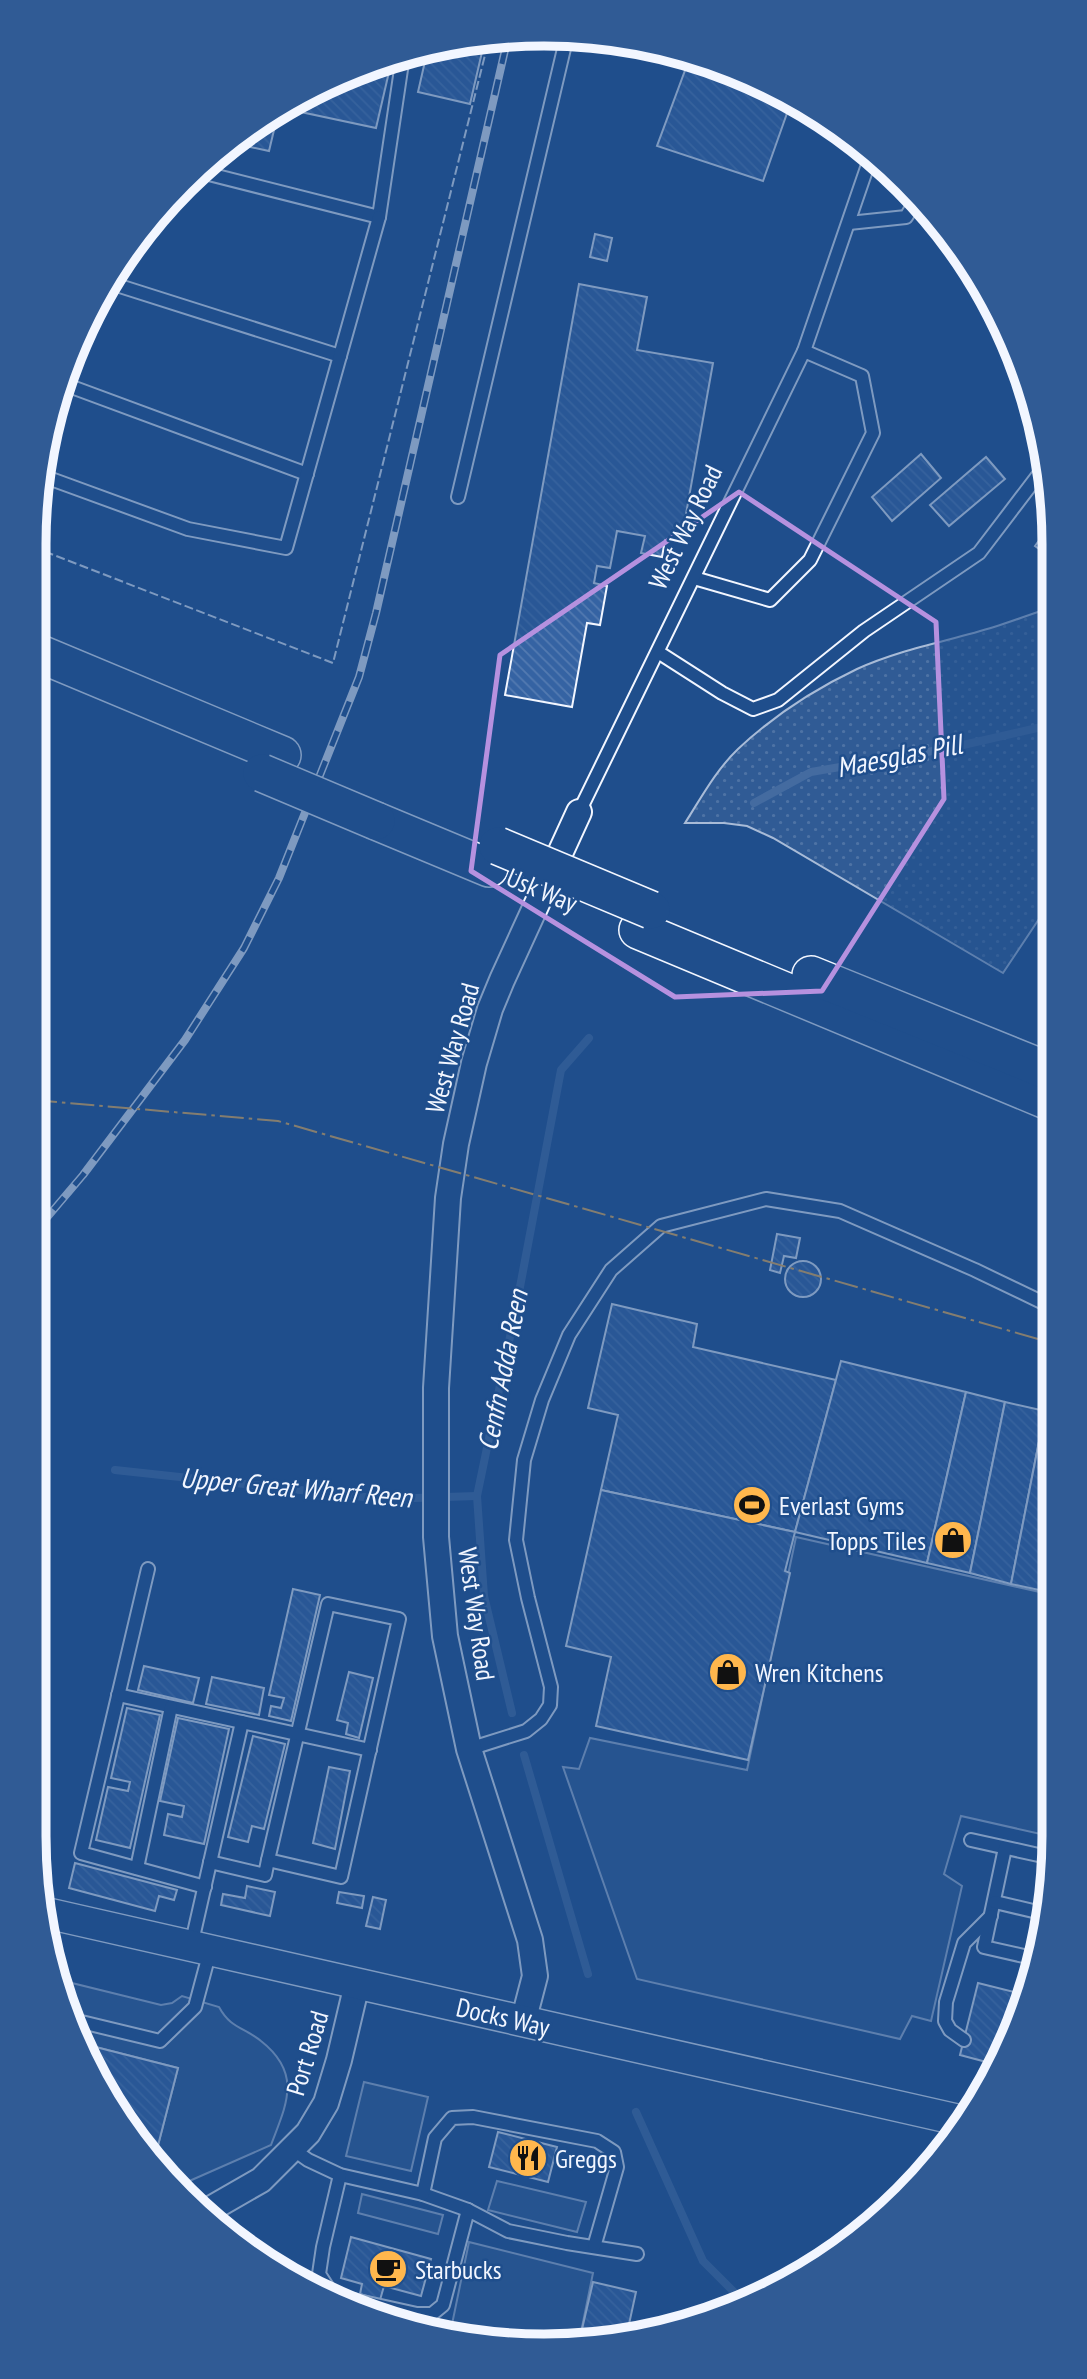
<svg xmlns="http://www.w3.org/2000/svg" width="1087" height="2379" font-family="'PT Sans Narrow',sans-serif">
	<defs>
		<pattern id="grass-dots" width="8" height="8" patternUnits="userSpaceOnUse" patternTransform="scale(1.75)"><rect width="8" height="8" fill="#305b95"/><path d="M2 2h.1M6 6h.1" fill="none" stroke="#4e73a5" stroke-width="1.8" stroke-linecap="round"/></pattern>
		<pattern id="building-back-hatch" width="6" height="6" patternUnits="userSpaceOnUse" patternTransform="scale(1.75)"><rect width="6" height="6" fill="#3563a3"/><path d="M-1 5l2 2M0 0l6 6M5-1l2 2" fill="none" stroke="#537ab1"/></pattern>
	</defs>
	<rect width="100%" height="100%" fill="#1f4e8c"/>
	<path fill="url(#grass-dots)" stroke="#a8bbd7" stroke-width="2" d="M1050 608 1051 901 1003 973 773 838 747 826 724 823H685C701 798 716 770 738 749 772 717 815 689 857 669 901 649 949 641 994 627 1013 621 1031 614 1050 608Z"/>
	<g fill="#305b95" stroke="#a8bbd7" stroke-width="2">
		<path d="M796 1537 1053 1595 1054 1837 961 1816 944 1874 962 1886 931 2021 912 2016 900 2039 637 1979 563 1767 579 1769 590 1738 747 1770Z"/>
		<path d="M55 1969 68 1982 161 2005 172 2003 182 1996 219 2007C231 2029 244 2027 261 2041 303 2074 286 2105 271 2145L178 2186 160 2172 152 2161H154L178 2068 80 2043 60 2000Z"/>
		<path d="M364 2082 428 2097 411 2171 346 2156Z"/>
		<path d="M497 2181 586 2202 577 2232 488 2210Z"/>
		<path d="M362 2194 443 2215 438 2234 358 2213Z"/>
		<path d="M469 2242 593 2273 579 2342C537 2346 492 2344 450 2334Z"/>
	</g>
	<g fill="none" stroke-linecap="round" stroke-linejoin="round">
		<g stroke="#446ba0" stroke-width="8">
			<path d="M754 803 811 772 950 748 1050 725"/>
			<path d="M115 1470 383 1499 477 1496"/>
			<path d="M512 1713 484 1596 477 1496 516 1308 561 1070 589 1038"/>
			<path d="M524 1755 588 1974"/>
			<path d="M636 2112 703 2261 741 2299"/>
		</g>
	</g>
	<g fill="url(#building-back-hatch)" stroke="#f2f6ff" stroke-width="2">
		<path d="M485 39 470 104 418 92 428 48 444 43Z"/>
		<path d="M690 57 738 72 791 102 763 181 657 146Z"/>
		<path d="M392 59 376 128 282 108 348 72Z"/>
		<path d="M279 109 269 151 231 143 260 119Z"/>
		<path d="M595 234 612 238 607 261 590 257Z"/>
		<path d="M579 284 647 297 637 350 713 363 681 542 665 540 662 557 641 553 645 536 617 531 610 568 597 566 594 583 607 586 600 625 587 623 572 707 505 695Z"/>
		<path d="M921 454 941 478 892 521 872 497Z"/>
		<path d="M986 457 1005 479 949 526 930 505Z"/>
		<path d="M1049 527 1050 557 1035 546Z"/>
		<path d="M777 1234 800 1238 796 1258 784 1256 780 1273 770 1270Z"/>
		<circle cx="803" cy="1279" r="18"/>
		<path d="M612 1304 697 1324 693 1347 836 1380 795 1532 601 1490 618 1415 588 1408Z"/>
		<path d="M841 1361 966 1392 927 1563 795 1532Z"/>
		<path d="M966 1392 1005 1402 970 1573 927 1563Z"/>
		<path d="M1005 1402 1045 1411 1011 1584 970 1573Z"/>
		<path d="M1045 1411 1052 1413 1053 1593 1011 1584Z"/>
		<path d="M601 1490 795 1532 785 1571 790 1573 748 1760 596 1726 611 1657 566 1646Z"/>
		<path d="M293 1589 320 1595 291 1721 269 1716 271 1706 281 1708 284 1698 269 1695Z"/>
		<path d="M144 1666 199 1678 193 1703 138 1690Z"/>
		<path d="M349 1672 373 1678 359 1738 346 1734 348 1723 337 1720Z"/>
		<path d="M212 1677 264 1688 259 1715 206 1704Z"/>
		<path d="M127 1708 160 1715 130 1848 96 1840 108 1787 128 1791 130 1782 111 1778Z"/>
		<path d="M178 1718 229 1729 204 1844 164 1835 168 1814 182 1817 184 1806 160 1801Z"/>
		<path d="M253 1736 285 1744 264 1829 252 1826 248 1842 228 1837Z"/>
		<path d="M329 1767 350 1771 335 1849 313 1843Z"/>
		<path d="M75 1863 177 1890 174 1900 159 1896 155 1911 69 1888Z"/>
		<path d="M247 1886 275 1892 270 1916 221 1905 223 1894 245 1898Z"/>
		<path d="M339 1892 364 1896 362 1908 337 1903Z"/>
		<path d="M373 1897 386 1900 380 1929 366 1926Z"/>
		<path d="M978 1983 1026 1995 1015 2030 994 2064 960 2055Z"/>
		<path d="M80 2043 178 2068 154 2161 101 2090Z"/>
		<path d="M498 2132 557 2147 548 2182 489 2167Z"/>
		<path d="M351 2237 431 2259 421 2296 384 2286 380 2300 360 2294 362 2284 341 2278Z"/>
		<path d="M593 2282 636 2292 626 2338 579 2342Z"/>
	</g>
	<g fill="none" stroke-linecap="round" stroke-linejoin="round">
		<defs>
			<g id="service">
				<path d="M197 171 379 217 403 56"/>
				<path d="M849 223 906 217 916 201"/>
				<path d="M107 282 340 356"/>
				<path d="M61 383 307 474"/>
				<path d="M40 475 188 529 286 548 379 217"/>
				<path d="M458 497 567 36"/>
				<path d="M694 578 770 600 810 560 873 433 862 376 804 351"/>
				<path d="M658 652 722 693 753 709 778 700 864 631 979 553 1046 465"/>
				<path d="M579 812 804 351 871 156"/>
				<path d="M148 1569 81 1853 205 1887"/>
				<path d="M328 1604 399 1619 341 1877 268 1860Z"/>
				<path d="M118 1695 370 1750"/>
				<path d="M469 1749 526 1731 541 1719 550 1705 551 1687 528 1598 516 1540 524 1460 542 1400 569 1335 611 1270 661 1226 766 1199 840 1211 975 1270 1052 1307"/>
				<path d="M971 1840 1052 1858"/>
				<path d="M1005 1848 984 1947 1037 1959"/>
				<path d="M210 1862 265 1875 268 1860"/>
				<path d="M137 1868 171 1707"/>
				<path d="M995 1902 1046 1914"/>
				<path d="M191 1946 242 1722"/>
				<path d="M69 2019 160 2041 195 2007 210 1951"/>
				<path d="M964 2040 950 2030 945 2021 946 2002 964 1943 991 1916"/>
				<path d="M294 2150 308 2160 340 2175 423 2194 468 2210 508 2231 567 2243 637 2254"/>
				<path d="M423 2194 435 2138 452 2118 473 2117 597 2141 614 2152 617 2167 594 2247"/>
				<path d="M332 2294 319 2274 323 2247 340 2175"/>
				<path d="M340 2297 417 2314H432L443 2305 468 2210"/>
			</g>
			<g id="minor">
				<path d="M523 2022 535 1976 530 1940 469 1749 445 1636 436 1537V1388L448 1198 456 1144 474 1063 490 1009 502 980 579 812"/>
				<path d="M207 2211 261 2180 308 2133 326 2103 339 2060 357 1984"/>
			</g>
			<path id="tertiary" d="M46 1913 959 2120"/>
			<g id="primary">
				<path d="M33 651 282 755"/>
				<path d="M376 821 489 868"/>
				<path d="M638 930 1051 1102"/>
				<path d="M811 975 1051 1072"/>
			</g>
		</defs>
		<use href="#service" stroke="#f2f6ff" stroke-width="16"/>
		<use href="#minor" stroke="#f2f6ff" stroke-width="28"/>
		<use href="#tertiary" stroke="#f2f6ff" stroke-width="33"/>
		<use href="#primary" stroke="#f2f6ff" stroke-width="40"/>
		<use href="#service" stroke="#1f4e8c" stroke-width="12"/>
		<use href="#minor" stroke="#1f4e8c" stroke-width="24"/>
		<use href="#tertiary" stroke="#1f4e8c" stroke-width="30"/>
		<use href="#primary" stroke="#1f4e8c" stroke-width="37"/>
		<defs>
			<path id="rail" d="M33 1234 83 1175 185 1040 244 948 279 878 359 677 376 613 508 37"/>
		</defs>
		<use href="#rail" stroke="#f2f6ff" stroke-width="8"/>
		<use href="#rail" stroke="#1f4e8c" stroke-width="5" stroke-dasharray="16" stroke-linecap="butt"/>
		<defs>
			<g id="primary-bridge">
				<path d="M262 773 376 821"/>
				<path d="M498 846 651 910"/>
			</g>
		</defs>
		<use href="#primary-bridge" stroke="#f2f6ff" stroke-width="40" stroke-linecap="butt"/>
		<use href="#primary-bridge" stroke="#1f4e8c" stroke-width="37"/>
		<path stroke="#f2f6ff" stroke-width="2" stroke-dasharray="9 3.5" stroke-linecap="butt" d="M33 547 333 663 489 39"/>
		<path stroke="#ffb74d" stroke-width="2" stroke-dasharray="24 5 3.5 5" stroke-linecap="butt" d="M33 1100 278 1121 1052 1343"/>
	</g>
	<path d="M0 0H1087V2379H0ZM739 492 936 622 944 799 822 991 675 997 471 871 500 655Z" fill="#1f4e8c" fill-opacity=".55" fill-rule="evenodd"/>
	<path fill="none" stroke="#b691df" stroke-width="5" stroke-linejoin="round" d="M739 492 936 622 944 799 822 991 675 997 471 871 500 655Z"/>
	<defs>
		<symbol id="stadium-disc" viewBox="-11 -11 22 22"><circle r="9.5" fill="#ffb74d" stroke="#1f4e8c"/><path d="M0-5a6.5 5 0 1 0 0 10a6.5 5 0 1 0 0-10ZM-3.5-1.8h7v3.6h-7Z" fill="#111"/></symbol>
		<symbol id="shop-disc" viewBox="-11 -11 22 22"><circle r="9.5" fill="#ffb74d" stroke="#1f4e8c"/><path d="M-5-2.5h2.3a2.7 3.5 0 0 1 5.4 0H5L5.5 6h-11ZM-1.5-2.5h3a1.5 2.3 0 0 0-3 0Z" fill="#111"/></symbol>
		<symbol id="restaurant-disc" viewBox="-11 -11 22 22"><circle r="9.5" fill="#ffb74d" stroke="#1f4e8c"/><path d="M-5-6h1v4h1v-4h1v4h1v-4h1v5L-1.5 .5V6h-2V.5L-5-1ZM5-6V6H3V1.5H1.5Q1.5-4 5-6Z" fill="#111"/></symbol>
		<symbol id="cafe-disc" viewBox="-11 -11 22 22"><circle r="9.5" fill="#ffb74d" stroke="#1f4e8c"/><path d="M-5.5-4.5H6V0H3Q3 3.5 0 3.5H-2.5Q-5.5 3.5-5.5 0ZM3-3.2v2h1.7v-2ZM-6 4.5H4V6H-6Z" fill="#111"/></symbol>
	</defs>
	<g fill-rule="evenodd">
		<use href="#stadium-disc" x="730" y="1483" width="44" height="44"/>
		<use href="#shop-disc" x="931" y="1518" width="44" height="44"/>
		<use href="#shop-disc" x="706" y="1650" width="44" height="44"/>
		<use href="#restaurant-disc" x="506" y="2136" width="44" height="44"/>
		<use href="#cafe-disc" x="366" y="2247" width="44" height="44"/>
	</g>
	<g text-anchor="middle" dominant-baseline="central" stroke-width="5" stroke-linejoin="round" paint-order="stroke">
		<g font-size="26" fill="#f2f6ff" stroke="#1f4e8c">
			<text transform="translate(685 527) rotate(-64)">West Way Road</text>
			<text transform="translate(542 890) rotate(23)">Usk Way</text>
			<text transform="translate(452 1048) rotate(-74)">West Way Road</text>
			<text transform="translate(477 1614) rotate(82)">West Way Road</text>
			<text transform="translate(503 2017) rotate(13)">Docks Way</text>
			<text transform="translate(307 2053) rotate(-73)">Port Road</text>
		</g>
		<g font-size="26" fill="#f2f6ff" stroke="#1f4e8c" text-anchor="start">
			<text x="779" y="1505">Everlast Gyms</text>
			<text x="926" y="1540" text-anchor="end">Topps Tiles</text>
			<text x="755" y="1672">Wren Kitchens</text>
			<text x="555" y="2158">Greggs</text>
			<text x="415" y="2269">Starbucks</text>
		</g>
		<g font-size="28" font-style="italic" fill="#f2f6ff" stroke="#1f4e8c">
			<text transform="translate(899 755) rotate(-11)">Maesglas Pill</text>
			<text transform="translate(502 1370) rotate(-79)">Cenfn Adda Reen</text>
			<text transform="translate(296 1487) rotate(5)">Upper Great Wharf Reen</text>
		</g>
	</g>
	<path d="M0 0H1087V2379H0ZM544 46H544A498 498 0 0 1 1042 544V1836A498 498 0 0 1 544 2334H544A498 498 0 0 1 46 1836V544A498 498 0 0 1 544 46Z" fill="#305b95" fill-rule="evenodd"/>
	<path fill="none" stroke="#f2f6ff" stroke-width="9" d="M544 46H544A498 498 0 0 1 1042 544V1836A498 498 0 0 1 544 2334H544A498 498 0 0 1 46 1836V544A498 498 0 0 1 544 46Z"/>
</svg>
